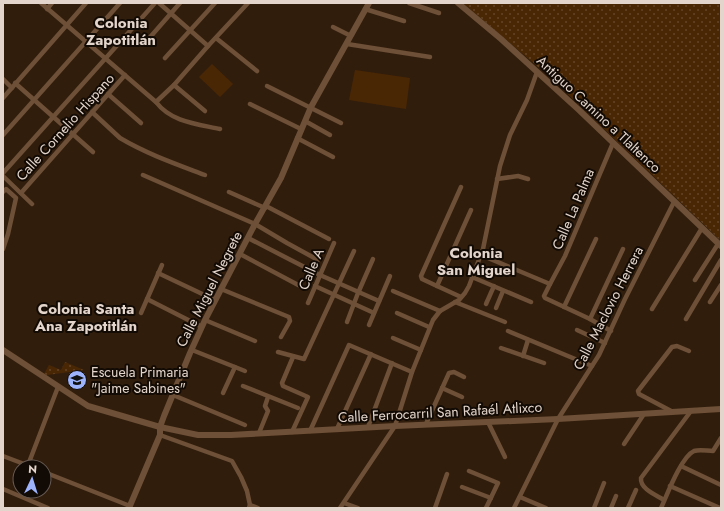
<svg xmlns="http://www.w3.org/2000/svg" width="724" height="511" font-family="Jost,sans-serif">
	<defs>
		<pattern id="grass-dots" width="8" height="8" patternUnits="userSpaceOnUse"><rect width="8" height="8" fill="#4a2704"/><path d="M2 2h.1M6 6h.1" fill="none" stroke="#644527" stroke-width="1.8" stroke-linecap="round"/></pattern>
	</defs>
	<rect width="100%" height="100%" fill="#311d0c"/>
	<g fill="url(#grass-dots)">
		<path d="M463 3H721V241L551 78Z"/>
		<path d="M65 362 84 370 47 375 44 374 49 365 61 370Z"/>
	</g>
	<g fill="#4a2704">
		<path d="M212 64 233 84 220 97 199 77Z"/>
		<path d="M355 70 410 78 406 109 349 100Z"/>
	</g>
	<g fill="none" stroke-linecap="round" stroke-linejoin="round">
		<g stroke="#6d5037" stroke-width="4.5">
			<path d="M41 3 156 102C171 122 197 124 220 129"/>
			<path d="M159 3 208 46"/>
			<path d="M409 3 439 13"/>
			<path d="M47 9 52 3"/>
			<path d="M365 9 404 21"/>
			<path d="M333 27 351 36"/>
			<path d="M216 38 257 71"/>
			<path d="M145 43 180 3"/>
			<path d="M347 44 430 57"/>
			<path d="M165 58 215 3"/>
			<path d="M3 79 12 88"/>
			<path d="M15 83 93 152"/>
			<path d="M174 85 205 111"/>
			<path d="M267 86 341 123"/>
			<path d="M108 94 141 123"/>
			<path d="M3 98 86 3"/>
			<path d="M156 102 174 85 208 46 248 3"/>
			<path d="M250 104 301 129"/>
			<path d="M92 112 120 138C147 154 176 164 205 175"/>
			<path d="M305 121 330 135"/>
			<path d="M3 135 120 3"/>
			<path d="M297 138 333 157"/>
			<path d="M3 173 155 3"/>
			<path d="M143 175 255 224 287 243 318 260"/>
			<path d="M3 176 32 204"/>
			<path d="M497 179 518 176 528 179"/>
			<path d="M3 192 6 189 16 198 8 234 3 249"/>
			<path d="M229 192 265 208"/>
			<path d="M21 193 125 75"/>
			<path d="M266 206 329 239"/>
			<path d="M248 238 320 275 379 301"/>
			<path d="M240 254 302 287"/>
			<path d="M481 255 550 284 544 296 545 298 590 319 611 331"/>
			<path d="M158 273 215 300"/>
			<path d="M472 277 531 302"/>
			<path d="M695 280 718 244"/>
			<path d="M550 284 565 256 613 143"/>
			<path d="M315 286 374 313"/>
			<path d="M437 286 422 279 421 276 461 187"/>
			<path d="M221 289 289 317 290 321 281 337"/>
			<path d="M393 291 440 311"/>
			<path d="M461 297 437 286 471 210"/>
			<path d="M147 299 202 327"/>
			<path d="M455 302 505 322"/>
			<path d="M710 302 721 285"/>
			<path d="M308 303 334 243"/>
			<path d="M486 304 494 286"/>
			<path d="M564 307 596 239"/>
			<path d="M496 308 503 291"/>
			<path d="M652 309 702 228"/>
			<path d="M141 313 162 265"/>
			<path d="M397 313 429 327"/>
			<path d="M590 319 623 249"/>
			<path d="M686 319 721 260"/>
			<path d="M205 320 255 341"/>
			<path d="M347 322 358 293 373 259"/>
			<path d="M369 325 390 276"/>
			<path d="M577 330 605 343"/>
			<path d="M508 331 592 366"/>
			<path d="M393 338 421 350"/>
			<path d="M501 348 544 363"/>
			<path d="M192 350 245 371"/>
			<path d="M278 352 304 359 354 251"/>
			<path d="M523 356 528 340"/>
			<path d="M243 386 298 408"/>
			<path d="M442 388 462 397"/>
			<path d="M223 393 235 367"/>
			<path d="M173 395 245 425"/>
			<path d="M673 412 639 394 638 391 672 347 677 346 689 351"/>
			<path d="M488 422 505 457"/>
			<path d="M426 424 449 373 454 372 464 377"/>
			<path d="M368 427 392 363"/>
			<path d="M337 429 371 354"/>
			<path d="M310 431 349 345 412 372"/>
			<path d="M292 432 308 397 283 386 282 383 293 357"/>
			<path d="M259 433 268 411 265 406 268 397"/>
			<path d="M160 435 232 461 241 477 247 491 250 505 249 508"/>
			<path d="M624 444 644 414"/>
			<path d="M3 456 32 467"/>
			<path d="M28 465 58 387"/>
			<path d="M681 466 721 485"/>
			<path d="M469 471 498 483 486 508"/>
			<path d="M44 472 130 506"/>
			<path d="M670 486 720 508"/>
			<path d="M462 487 491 498"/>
			<path d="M3 489 48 508"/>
			<path d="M520 497 546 508"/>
			<path d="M664 500C656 495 640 489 641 478L691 411"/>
			<path d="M344 503 358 508"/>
			<path d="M250 505 258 508"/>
			<path d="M340 508 395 426 412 372 433 320 440 311 459 300 465 293 469 286 483 249 500 166 510 135 527 100 537 72"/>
			<path d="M435 508 447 474"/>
			<path d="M514 508 558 419 599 355 625 299 674 202"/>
			<path d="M594 508 604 483"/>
			<path d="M611 508 616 496"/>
			<path d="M628 508 636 490"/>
			<path d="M661 508C667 495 681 457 694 451 700 449 707 451 713 451L721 438"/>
		</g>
		<g stroke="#6d5037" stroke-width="6">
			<path d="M458 3 501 39 579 110 721 246"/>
			<path d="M3 350 88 406 160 427 198 435H231L395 426 558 419 721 409"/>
			<path d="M129 508 160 435V427L164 416 190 353 205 320 255 224 281 178 311 107 369 3"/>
		</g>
	</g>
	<defs>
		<symbol id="school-disc" viewBox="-11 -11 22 22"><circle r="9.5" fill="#9db4fd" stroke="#120a04"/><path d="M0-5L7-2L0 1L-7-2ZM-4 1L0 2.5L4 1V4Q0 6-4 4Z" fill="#111"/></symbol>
	</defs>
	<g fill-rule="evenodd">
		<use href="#school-disc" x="66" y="369" width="22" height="22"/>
	</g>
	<g text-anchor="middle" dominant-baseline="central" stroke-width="4" stroke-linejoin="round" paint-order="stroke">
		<g font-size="14" fill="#e3d5cb" stroke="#120a04">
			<text transform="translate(599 114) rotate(43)">Antiguo Camino a Tlaltenco</text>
			<text transform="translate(65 127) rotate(-48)">Calle Cornelio Hispano</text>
			<text transform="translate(573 209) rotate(-67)">Calle La Palma</text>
			<text transform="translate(311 269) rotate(-67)">Calle A</text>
			<text transform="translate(209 289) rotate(-63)">Calle Miguel Negrete</text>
			<text transform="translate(608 308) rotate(-63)">Calle Maclovio Herrera</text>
			<text transform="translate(440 412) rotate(-3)">Calle Ferrocarril San Rafaél Atlixco</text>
		</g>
		<g font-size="14" fill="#e3d5cb" stroke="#120a04" text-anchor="start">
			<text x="91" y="372">Escuela Primaria<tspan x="91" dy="16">"Jaime Sabines"</tspan></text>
		</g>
		<g font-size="15" font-weight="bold" fill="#e3d5cb" stroke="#120a04">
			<text x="121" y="23">Colonia<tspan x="121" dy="17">Zapotitlán</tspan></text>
			<text x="476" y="253">Colonia<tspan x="476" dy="17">San Miguel</tspan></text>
			<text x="86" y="309">Colonia Santa<tspan x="86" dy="17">Ana Zapotitlán</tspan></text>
		</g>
	</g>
	<rect width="724" height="511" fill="none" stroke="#e3d5cb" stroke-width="8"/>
	<g transform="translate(32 479) rotate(4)"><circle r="19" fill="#120a04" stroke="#665b54"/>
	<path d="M0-3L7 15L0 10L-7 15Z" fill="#9db4fd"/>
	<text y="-6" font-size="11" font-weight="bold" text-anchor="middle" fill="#e3d5cb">N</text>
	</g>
</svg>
